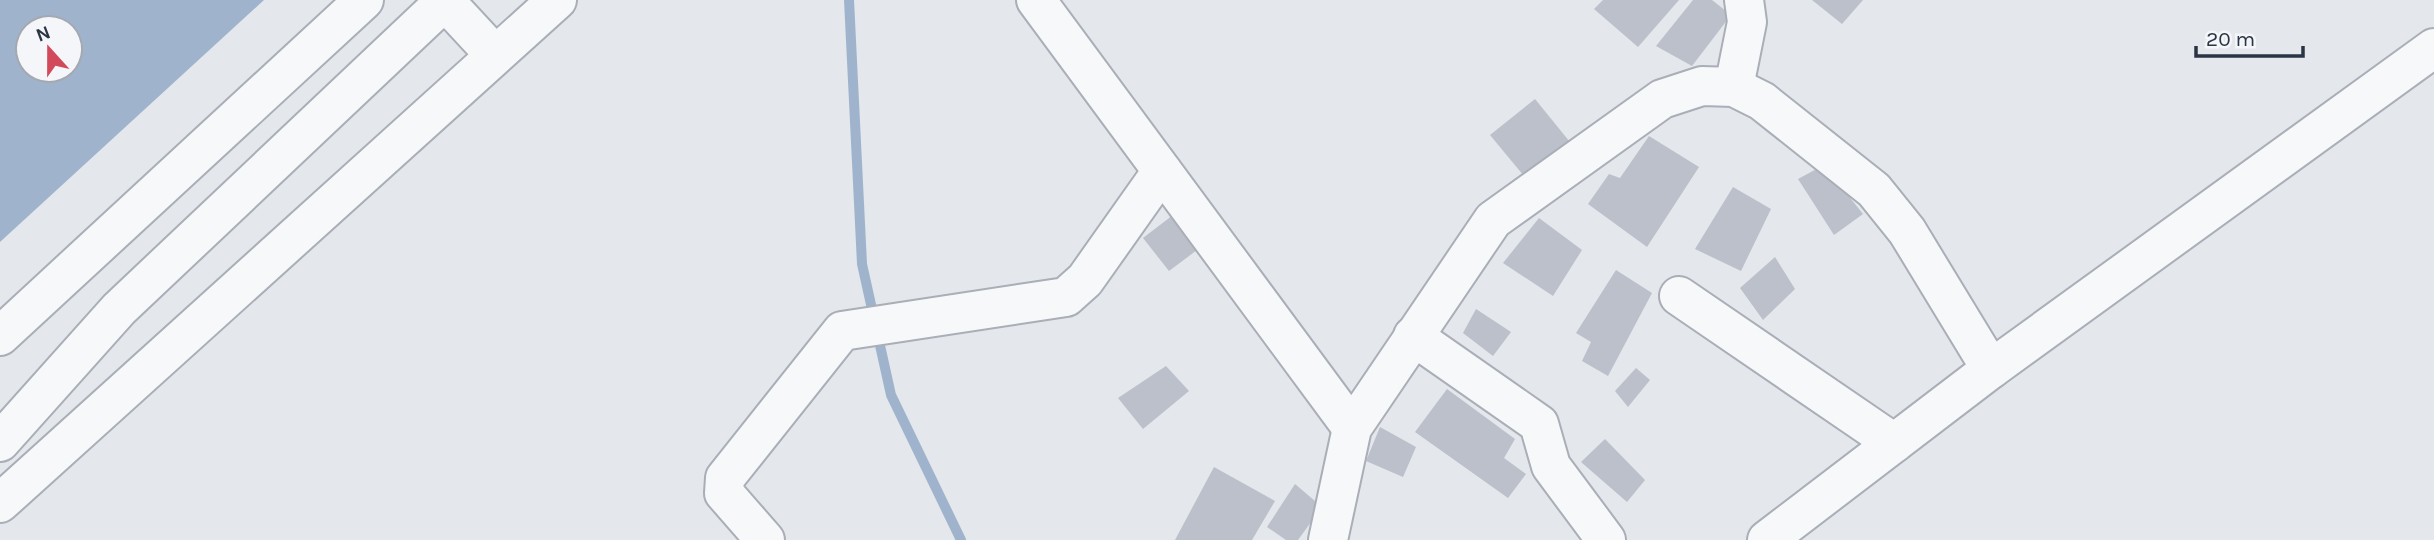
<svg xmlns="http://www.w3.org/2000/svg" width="2434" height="540" font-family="Karla,sans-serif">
	<rect width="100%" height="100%" fill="#e4e7ec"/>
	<path fill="#9fb4cc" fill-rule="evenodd" d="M0 0H264L0 242ZM28 28H70V70H28Z"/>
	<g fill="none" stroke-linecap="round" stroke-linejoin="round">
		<path stroke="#9fb4cc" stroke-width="10" d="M849 0 862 264 891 395 961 540"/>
	</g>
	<g fill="#bbc0ca">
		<path d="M1603 0H1679L1638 47 1594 9Z"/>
		<path d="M1693 0H1712L1731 15 1692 66 1656 46Z"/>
		<path d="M1812 0H1863L1842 24Z"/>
		<path d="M1535 99 1574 147 1528 181 1490 135Z"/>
		<path d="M1649 136 1699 167 1647 247 1588 204 1609 174 1620 178Z"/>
		<path d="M1824 165 1863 214 1834 235 1798 179Z"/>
		<path d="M1733 187 1771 209 1741 271 1695 249Z"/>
		<path d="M1173 215 1197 250 1169 271 1143 238Z"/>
		<path d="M1539 218 1582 250 1553 296 1503 263Z"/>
		<path d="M1775 257 1795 289 1763 320 1740 288Z"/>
		<path d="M1616 270 1652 293 1608 376 1582 361 1591 342 1576 333Z"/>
		<path d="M1476 309 1511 332 1493 356 1463 333Z"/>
		<path d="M1166 366 1189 391 1143 429 1118 398Z"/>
		<path d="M1636 368 1650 380 1628 407 1615 391Z"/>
		<path d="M1447 389 1515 439 1504 458 1526 474 1508 498 1415 432Z"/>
		<path d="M1380 427 1416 447 1403 477 1366 461Z"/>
		<path d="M1605 439 1645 480 1627 502 1581 462Z"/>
		<path d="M1214 467 1275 501 1252 540H1175Z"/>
		<path d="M1295 484 1322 507 1298 540H1286L1267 527Z"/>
	</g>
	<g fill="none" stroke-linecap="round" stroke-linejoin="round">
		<defs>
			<g id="minor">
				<path d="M444 0 495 55"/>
				<path d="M1036 0 1352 428"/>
				<path d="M1734 87 1747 22 1744 0"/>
				<path d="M1679 296 1894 443"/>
				<path d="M0 336 364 0"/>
				<path d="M1413 336 1539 424 1551 466 1606 540"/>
				<path d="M0 442 119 309 446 0"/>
				<path d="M0 503 557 0"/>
				<path d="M765 540 724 493 725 478 842 331 1066 297 1085 280 1162 171"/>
				<path d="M1328 540 1352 428 1493 220 1662 99 1702 86 1734 87 1762 101 1874 190 1907 231 1991 369"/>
				<path d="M1767 540 1991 369 2434 48"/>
			</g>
		</defs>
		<use href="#minor" stroke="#a9aeb7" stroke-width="42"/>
		<use href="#minor" stroke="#f7f8fa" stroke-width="38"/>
	</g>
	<g transform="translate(49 49) rotate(339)"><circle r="33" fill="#f4f6f9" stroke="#a4a8b1" stroke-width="2"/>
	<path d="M0-5L12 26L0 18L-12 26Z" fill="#d1495b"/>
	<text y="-10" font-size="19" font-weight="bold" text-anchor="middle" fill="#2b3445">N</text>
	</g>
	<path d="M2196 46v10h107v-10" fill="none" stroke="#2b3445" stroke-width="3.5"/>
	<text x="2206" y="46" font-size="21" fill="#2b3445" stroke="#f4f6f9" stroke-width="5" paint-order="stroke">20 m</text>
</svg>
